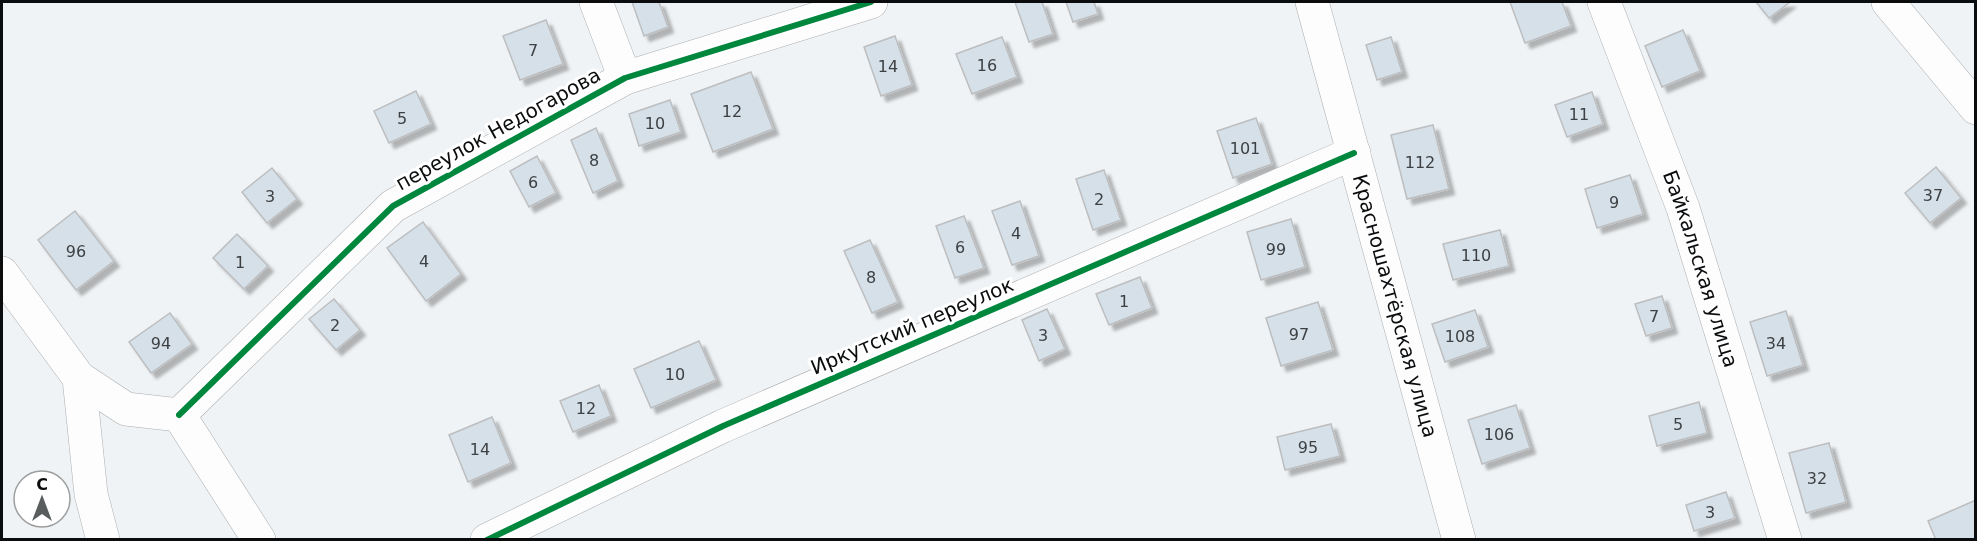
<svg xmlns="http://www.w3.org/2000/svg" width="1977" height="541" font-family="'DejaVu Sans',sans-serif">
	<defs>
		<filter id="shadow"><feDropShadow dx="5.5" dy="5.5" stdDeviation="1.5" flood-color="#0004"/></filter>
	</defs>
	<rect width="100%" height="100%" fill="#f0f3f5"/>
	<g fill="#d6e0e8" stroke="#bcbec0" stroke-width="1.5" filter="url(#shadow)">
		<path d="M632 2H659L668 27 644 36Z"/>
		<path d="M1015 2H1042L1053 34 1029 42Z"/>
		<path d="M1066 2H1094L1098 14 1073 22Z"/>
		<path d="M1510 2H1562L1571 26 1525 43Z"/>
		<path d="M1756 2H1790L1769 18Z"/>
		<path d="M546 20 563 64 520 80 503 36Z"/>
		<path d="M1683 30 1700 71 1662 87 1645 46Z"/>
		<path d="M895 36 912 85 881 96 864 47Z"/>
		<path d="M1002 37 1017 77 972 94 956 54Z"/>
		<path d="M1391 37 1402 72 1377 80 1366 45Z"/>
		<path d="M751 72 773 129 713 152 691 94Z"/>
		<path d="M416 91 431 124 389 143 374 111Z"/>
		<path d="M1592 92 1603 124 1567 137 1555 105Z"/>
		<path d="M670 100 681 132 639 146 629 114Z"/>
		<path d="M1256 118 1272 164 1233 178 1217 131Z"/>
		<path d="M1433 125 1449 189 1407 199 1391 135Z"/>
		<path d="M596 128 618 181 593 193 571 140Z"/>
		<path d="M537 156 556 193 529 207 510 171Z"/>
		<path d="M1936 167 1961 198 1930 223 1905 193Z"/>
		<path d="M272 168 297 199 267 223 242 192Z"/>
		<path d="M1104 170 1121 220 1093 230 1076 179Z"/>
		<path d="M1630 175 1643 214 1597 228 1585 189Z"/>
		<path d="M1020 201 1039 256 1012 265 992 211Z"/>
		<path d="M75 211 114 261 76 290 38 240Z"/>
		<path d="M964 216 984 268 955 278 936 226Z"/>
		<path d="M1291 219 1305 267 1261 280 1247 232Z"/>
		<path d="M423 222 461 274 426 301 387 248Z"/>
		<path d="M1500 230 1509 266 1453 280 1443 244Z"/>
		<path d="M237 234 268 266 244 289 213 258Z"/>
		<path d="M870 240 898 302 872 313 844 251Z"/>
		<path d="M1140 277 1152 308 1109 325 1096 294Z"/>
		<path d="M1662 296 1672 328 1646 336 1635 304Z"/>
		<path d="M334 299 360 330 336 350 309 319Z"/>
		<path d="M1318 302 1333 350 1281 366 1266 318Z"/>
		<path d="M1047 309 1065 349 1039 361 1022 320Z"/>
		<path d="M1475 310 1488 347 1445 362 1432 324Z"/>
		<path d="M1786 311 1803 365 1767 376 1750 322Z"/>
		<path d="M170 313 192 344 151 373 129 342Z"/>
		<path d="M699 341 716 380 651 408 634 369Z"/>
		<path d="M599 385 611 416 573 432 560 401Z"/>
		<path d="M1699 402 1707 433 1657 446 1649 416Z"/>
		<path d="M1516 405 1530 448 1482 464 1468 420Z"/>
		<path d="M492 417 511 463 468 482 449 435Z"/>
		<path d="M1331 424 1340 456 1285 470 1277 437Z"/>
		<path d="M1829 443 1846 502 1806 513 1789 453Z"/>
		<path d="M1726 492 1735 518 1694 531 1686 505Z"/>
		<path d="M1976 500V540H1936L1928 521Z"/>
	</g>
	<g fill="none" stroke-linecap="round" stroke-linejoin="round">
		<defs>
			<g id="minor">
				<path d="M596 2 625 78"/>
				<path id="s1" d="M1312 2 1459 540"/>
				<path id="s2" d="M1604 2 1683 208 1785 540"/>
				<path d="M1888 2 1976 108"/>
				<path d="M2 273 79 378 91 494 103 540"/>
				<path d="M79 378 126 409 179 415"/>
				<path d="M179 415 393 206 625 78 871 2"/>
				<path d="M179 415 259 540"/>
				<path d="M487 540 723 426 1354 153"/>
			</g>
		</defs>
		<use href="#minor" stroke="#abadaf" stroke-width="34"/>
		<use href="#minor" stroke="#fdfdfe" stroke-width="33"/>
		<defs>
			<g id="cycleway">
				<path d="M179 415 393 206 625 78 871 2"/>
				<path d="M487 540 723 426 1354 153"/>
			</g>
		</defs>
		<use href="#cycleway" stroke="#fff" stroke-width="10"/>
		<use href="#cycleway" stroke="#00873e" stroke-width="6"/>
	</g>
	<g text-anchor="middle" dominant-baseline="central" stroke-width="6" stroke-linejoin="round" paint-order="stroke">
		<g font-size="16" fill="#3d4144">
			<text x="533" y="50">7</text>
			<text x="987" y="65">16</text>
			<text x="888" y="66">14</text>
			<text x="732" y="111">12</text>
			<text x="1579" y="114">11</text>
			<text x="402" y="118">5</text>
			<text x="655" y="123">10</text>
			<text x="1245" y="148">101</text>
			<text x="594" y="160">8</text>
			<text x="1420" y="162">112</text>
			<text x="533" y="182">6</text>
			<text x="1933" y="195">37</text>
			<text x="270" y="196">3</text>
			<text x="1099" y="199">2</text>
			<text x="1614" y="202">9</text>
			<text x="1016" y="233">4</text>
			<text x="960" y="247">6</text>
			<text x="1276" y="249">99</text>
			<text x="76" y="251">96</text>
			<text x="1476" y="255">110</text>
			<text x="424" y="261">4</text>
			<text x="240" y="262">1</text>
			<text x="871" y="277">8</text>
			<text x="1124" y="301">1</text>
			<text x="1654" y="316">7</text>
			<text x="335" y="325">2</text>
			<text x="1299" y="334">97</text>
			<text x="1043" y="335">3</text>
			<text x="1460" y="336">108</text>
			<text x="161" y="343">94</text>
			<text x="1776" y="343">34</text>
			<text x="675" y="374">10</text>
			<text x="586" y="408">12</text>
			<text x="1678" y="424">5</text>
			<text x="1499" y="434">106</text>
			<text x="1308" y="447">95</text>
			<text x="480" y="449">14</text>
			<text x="1817" y="478">32</text>
			<text x="1710" y="512">3</text>
		</g>
		<g font-size="20" fill="#0a0c0d" stroke="#fff">
			<text transform="translate(498 129) rotate(-29)">переулок Недогарова</text>
			<text stroke="none"><textPath href="#s2" startOffset="284">Байкальская улица</textPath></text>
			<text stroke="none"><textPath href="#s1" startOffset="315">Красношахтёрская улица</textPath></text>
			<text transform="translate(912 326) rotate(-23)">Иркутский переулок</text>
		</g>
	</g>
	<rect width="1977" height="541" fill="none" stroke="#0a0c0d" stroke-width="6"/>
	<g transform="translate(42 499)"><circle r="28" fill="#ffffff" stroke="#9d9e9e" stroke-width="1.5"/>
	<path d="M0-4.5L10 22L0 15L-10 22Z" fill="#5a5d5e"/>
	<text y="-9" font-size="16" font-weight="bold" text-anchor="middle" fill="#0a0c0d">С</text>
	</g>
</svg>
